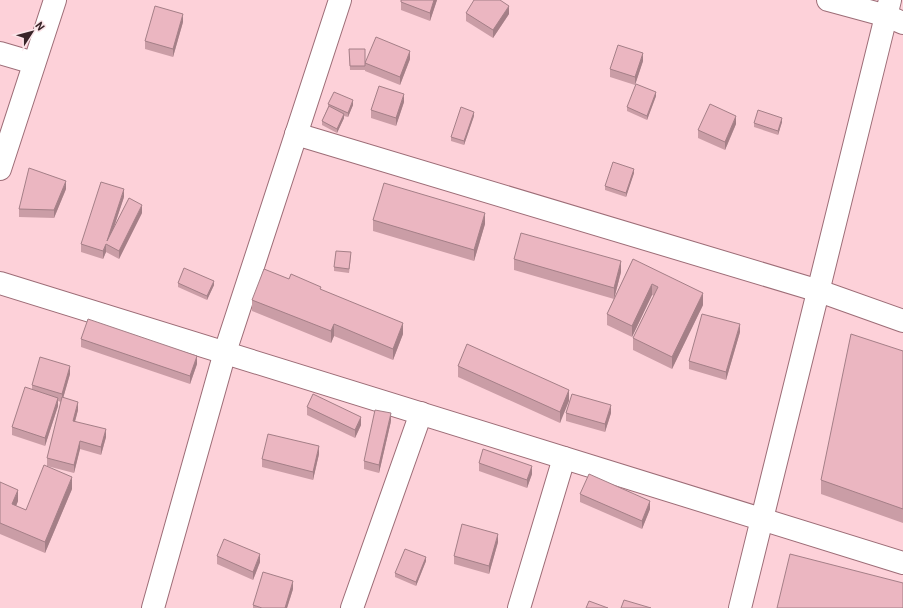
<svg xmlns="http://www.w3.org/2000/svg" width="903" height="608" font-family="Barlow,sans-serif">
	<rect width="100%" height="100%" fill="#fdd1d9"/>
	<g fill="none" stroke-linecap="round" stroke-linejoin="round">
		<defs>
			<g id="minor">
				<path d="M828 0 887 16 903 23"/>
				<path d="M0 53 34 63"/>
				<path d="M296 134 819 291 903 321"/>
				<path d="M0 169 55 0"/>
				<path d="M0 283 903 563"/>
				<path d="M153 608 225 352 340 0"/>
				<path d="M352 608 421 413"/>
				<path d="M519 608 564 458"/>
				<path d="M740 608 890 0"/>
			</g>
		</defs>
		<use href="#minor" stroke="#9d6d77" stroke-width="24"/>
		<use href="#minor" stroke="#fff" stroke-width="22"/>
	</g>
	<g fill="#ca9da6">
		<path d="M401 0H437L430 21 401 10Z"/>
		<path d="M466 13 509 14 493 38 466 21Z"/>
		<path d="M183 22 173 57 145 49V41Z"/>
		<path d="M349 49H365V70H350Z"/>
		<path d="M410 59 400 85 365 71V63Z"/>
		<path d="M643 61 635 85 610 77V69Z"/>
		<path d="M656 96 647 120 627 111V107Z"/>
		<path d="M404 102 396 126 371 118V110Z"/>
		<path d="M328 104 353 105 348 117 344 116V118L337 133 322 125V121L328 107Z"/>
		<path d="M474 116 464 145 451 141V137Z"/>
		<path d="M782 122 778 135 754 127V123Z"/>
		<path d="M736 124 725 150 698 138V130Z"/>
		<path d="M634 173 626 197 605 190V186Z"/>
		<path d="M66 189 54 218 19 217V209Z"/>
		<path d="M124 197 114 227 142 213 119 259 106 252 103 259 81 252V244Z"/>
		<path d="M373 220 485 224 474 261 373 231Z"/>
		<path d="M351 256 349 273 334 271V267Z"/>
		<path d="M514 259 621 272 614 299 514 270Z"/>
		<path d="M633 259 703 305 672 369 633 350V338L654 296 652 295 632 337 607 325V314Z"/>
		<path d="M289 279 321 290 403 334 393 360 334 336 331 343 252 311V300Z"/>
		<path d="M178 283 214 285 207 300 178 287Z"/>
		<path d="M740 332 726 380 689 369V361Z"/>
		<path d="M81 339 197 364 190 384 81 347Z"/>
		<path d="M903 351V523L821 494V480Z"/>
		<path d="M458 366 569 390 560 423 458 377Z"/>
		<path d="M70 374 63 398 78 410 75 421 106 437 101 455 80 449 74 473 47 466V458L61 402 58 401V406L45 446 12 435V427L32 389V385Z"/>
		<path d="M307 407 361 425 355 438 307 415Z"/>
		<path d="M566 413H611L605 432 566 421Z"/>
		<path d="M391 421 379 473 364 469V461Z"/>
		<path d="M319 454 313 480 262 467V459Z"/>
		<path d="M479 463 532 474 527 488 479 471Z"/>
		<path d="M0 482 18 501 16 506 26 510 72 489 45 553 0 534Z"/>
		<path d="M580 494 650 509 642 529 580 502Z"/>
		<path d="M498 542 489 574 454 564V556Z"/>
		<path d="M217 556 260 562 253 580 217 564Z"/>
		<path d="M426 561 416 586 395 577V573Z"/>
		<path d="M293 589 287 608H253V605Z"/>
	</g>
	<g fill="#a47f87">
		<path d="M434 0H437L430 21V13Z"/>
		<path d="M509 6V14L493 38V30Z"/>
		<path d="M183 14V22L173 57V49Z"/>
		<path d="M410 51V59L400 85V77Z"/>
		<path d="M643 53V61L635 85V77Z"/>
		<path d="M656 92V96L647 120V116Z"/>
		<path d="M404 94V102L396 126V118Z"/>
		<path d="M353 100V105L348 117V113Z"/>
		<path d="M474 112V116L464 145V141Z"/>
		<path d="M344 114V118L337 133V129Z"/>
		<path d="M736 116V124L725 150V142Z"/>
		<path d="M782 118V122L778 135V131Z"/>
		<path d="M634 169V173L626 197V193Z"/>
		<path d="M66 181V189L54 218V210Z"/>
		<path d="M124 189V197L108 245 107 241Z"/>
		<path d="M142 205V213L119 259V251Z"/>
		<path d="M485 213V224L474 261V250Z"/>
		<path d="M106 244V252L103 259V251Z"/>
		<path d="M621 261V272L614 299V288Z"/>
		<path d="M214 281V285L207 300V296Z"/>
		<path d="M652 284V295L632 337V326Z"/>
		<path d="M703 293V305L672 369V357Z"/>
		<path d="M403 323V334L393 360V349Z"/>
		<path d="M334 324V336L331 343V331Z"/>
		<path d="M740 324V332L726 380V372Z"/>
		<path d="M197 356V364L190 384V376Z"/>
		<path d="M70 366V374L62 402V394Z"/>
		<path d="M569 390V401L560 423V412Z"/>
		<path d="M58 398V406L45 446V438Z"/>
		<path d="M78 402V410L73 429V421Z"/>
		<path d="M611 405V413L605 432V424Z"/>
		<path d="M391 413V421L379 473V465Z"/>
		<path d="M361 417V425L355 438V430Z"/>
		<path d="M106 429V437L101 455V447Z"/>
		<path d="M80 441V449L74 473V465Z"/>
		<path d="M319 446V454L313 480V472Z"/>
		<path d="M532 466V474L527 488V480Z"/>
		<path d="M72 477V489L45 553V542Z"/>
		<path d="M18 490V501L12 516V504Z"/>
		<path d="M650 501V509L642 529V521Z"/>
		<path d="M498 534V542L489 574V566Z"/>
		<path d="M260 554V562L253 580V572Z"/>
		<path d="M426 557V561L416 586V582Z"/>
		<path d="M293 581V589L287 608H285Z"/>
	</g>
	<g fill="#ebb6c1" stroke="#a47f87">
		<path d="M401 0H434L430 13 401 2Z"/>
		<path d="M474 0H500L509 6 493 30 466 13Z"/>
		<path d="M155 6 183 14 173 49 145 41Z"/>
		<path d="M376 37 410 51 400 77 365 63Z"/>
		<path d="M618 45 643 53 635 77 610 69Z"/>
		<path d="M349 49H365V66H350Z"/>
		<path d="M636 84 656 92 647 116 627 107Z"/>
		<path d="M379 86 404 94 396 118 371 110Z"/>
		<path d="M334 92 353 100 348 113 328 104Z"/>
		<path d="M710 104 736 116 725 142 698 130Z"/>
		<path d="M329 106 344 114 337 129 322 121Z"/>
		<path d="M461 107 474 112 464 141 451 137Z"/>
		<path d="M758 110 782 118 778 131 754 123Z"/>
		<path d="M613 162 634 169 626 193 605 186Z"/>
		<path d="M29 168 66 181 54 210 19 209Z"/>
		<path d="M101 182 124 189 107 241 129 198 142 205 119 251 106 244 103 251 81 244Z"/>
		<path d="M384 183 485 213 474 250 373 220Z"/>
		<path d="M521 233 621 261 614 288 514 259Z"/>
		<path d="M336 251 351 252 349 269 334 267Z"/>
		<path d="M633 259 703 293 672 357 633 338 658 287 652 284 632 326 607 314Z"/>
		<path d="M184 268 214 281 207 296 178 283Z"/>
		<path d="M264 269 289 279 291 274 321 287 320 289 403 323 393 349 334 324 331 331 252 300Z"/>
		<path d="M702 314 740 324 726 372 689 361Z"/>
		<path d="M88 319 197 356 190 376 81 339Z"/>
		<path d="M851 334 903 351V509L821 480Z"/>
		<path d="M467 344 569 390 560 412 458 366Z"/>
		<path d="M40 357 70 366 62 394 32 385Z"/>
		<path d="M25 387 58 398 45 438 12 427Z"/>
		<path d="M313 394 361 417 355 430 307 407Z"/>
		<path d="M572 394 611 405 605 424 566 413Z"/>
		<path d="M62 397 78 402 73 421 106 429 101 447 80 441 74 465 47 458Z"/>
		<path d="M375 410 391 413 379 465 364 461Z"/>
		<path d="M268 434 319 446 313 472 262 459Z"/>
		<path d="M483 449 532 466 527 480 479 463Z"/>
		<path d="M44 465 72 477 45 542 0 523V482L18 490 12 504 26 510Z"/>
		<path d="M589 474 650 501 642 521 580 494Z"/>
		<path d="M462 524 498 534 489 566 454 556Z"/>
		<path d="M224 539 260 554 253 572 217 556Z"/>
		<path d="M405 549 426 557 416 582 395 573Z"/>
		<path d="M790 554 903 583V608H777Z"/>
		<path d="M263 572 293 581 285 608H262L253 605Z"/>
		<path d="M624 600 651 608H621Z"/>
		<path d="M589 601 608 608H586Z"/>
	</g>
	<g transform="translate(32 32) rotate(54)" stroke="#fbe5e9" stroke-width="3" paint-order="stroke">
	<path d="M0-3L7 15L0 10L-7 15Z" fill="#382428"/>
	<text y="-6" font-size="11" font-weight="bold" text-anchor="middle" fill="#382428">N</text>
	</g>
</svg>
